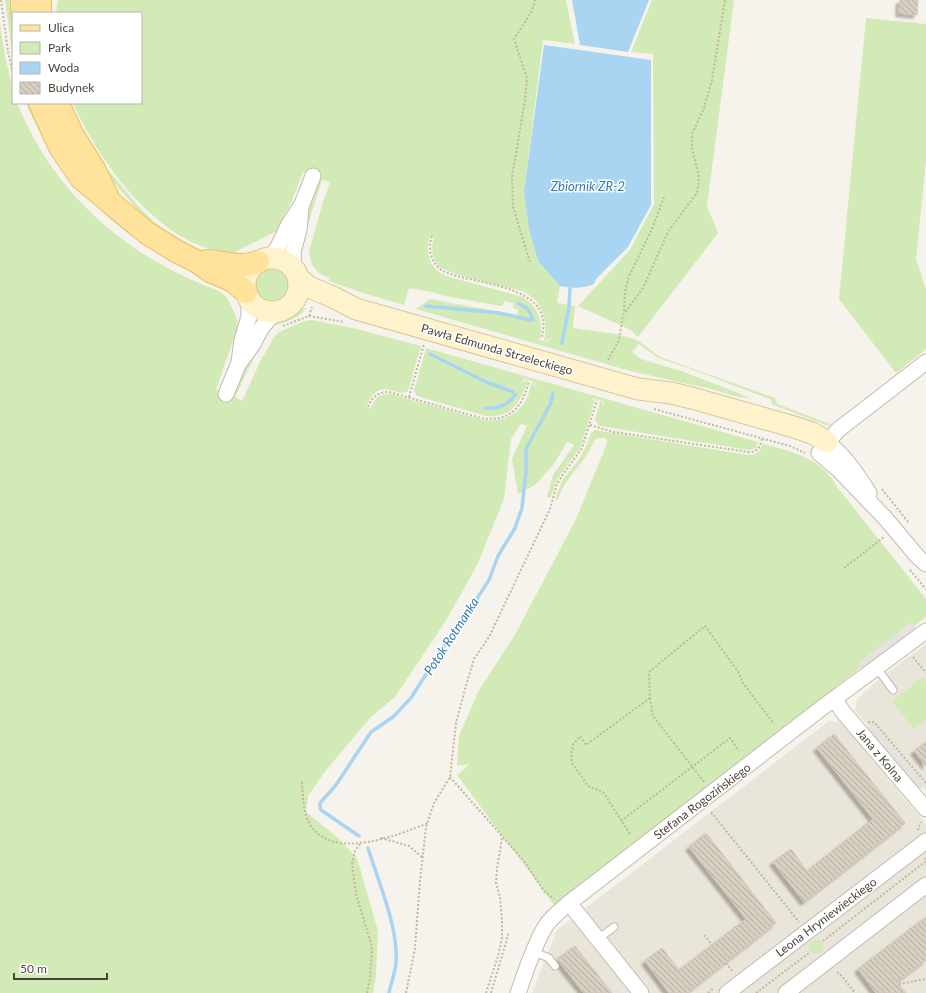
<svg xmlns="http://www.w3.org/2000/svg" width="926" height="993" font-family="Lato,sans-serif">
	<defs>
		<pattern id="building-back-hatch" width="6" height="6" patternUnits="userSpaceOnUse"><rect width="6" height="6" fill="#d8cfc1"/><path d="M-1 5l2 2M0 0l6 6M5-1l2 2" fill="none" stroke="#b1aa9e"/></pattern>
		<filter id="shadow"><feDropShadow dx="-3.5" dy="3.5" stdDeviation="1" flood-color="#0004"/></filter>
	</defs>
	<rect width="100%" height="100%" fill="#f6f3ec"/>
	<g fill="#eae5da">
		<path d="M926 644V791L855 711 857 699 883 676Z"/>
		<path d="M829 721 841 722 926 824V993H532L557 930Z"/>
	</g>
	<g fill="#d2eab5" fill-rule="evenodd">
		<path d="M5 0H16L13 13V58Z"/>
		<path d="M58 0H566L575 44 543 40 524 191 538 261 560 286 557 303 575 306 573 328 616 334 637 340 660 357 775 398 777 404 830 424 829 426 771 404 772 400 691 369 658 358 639 344 632 352 641 359 681 371 749 397 750 398 737 397 711 389 630 371 416 309 430 299 517 315 518 309H515L513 307 514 303 504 301 503 305 500 306 440 295 436 293 409 288 404 305 363 293 329 281V278C316 273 311 267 309 252L322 205 330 182 322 180 304 237 300 239 318 178 303 172 291 203 277 231 235 252C228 254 220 251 214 250 152 235 97 158 73 103H141V13H56ZM430 236 434 237C431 247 431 258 439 266 449 275 503 286 519 290 541 298 549 318 544 340L546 341 553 336 547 342 537 339 535 330 537 339H540C544 322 538 307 523 297L446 276C429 268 425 253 430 236Z"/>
		<path d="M652 0H734L707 206 718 233 638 337 631 330 578 306 630 250 654 204 653 54 631 52Z"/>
		<path d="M866 18 926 24V160L916 259 926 289V349L896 373 839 299Z"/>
		<path d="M0 24 5 56 13 90V103H17C45 171 91 223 155 261 169 269 185 277 201 284 208 287 217 289 223 294 229 298 238 319 238 326L216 390 232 396 245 367 261 343 235 397 242 401 261 360 274 337 279 332 304 321 312 320 357 329 421 346 408 391C394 399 381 374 366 407L370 409C375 399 379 393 391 394L483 420C500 423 518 415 526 400 529 394 530 388 532 382H534L537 391 535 382 525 379 519 385 526 380H528C520 404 509 421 482 415L417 396 414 391 426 348 758 442 756 448 749 450 606 427 598 425 595 420 600 401 602 402 604 408 603 401 593 398 586 405 593 399 595 400 581 446 558 478 550 498 547 497 553 475 574 445 567 442 554 464 535 485 518 494 512 459 527 426 521 424 511 439 504 499 477 565 447 619 395 697 371 717 326 770 308 796 306 812 338 838 357 858 378 931 376 975 373 993H0Z"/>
		<path d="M26 103H33L173 262C107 226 54 173 26 103Z"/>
		<path d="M75 117 101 162 140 208 154 222 170 233 195 248 210 253 214 257 168 237 144 217 118 187 93 155Z"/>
		<circle cx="272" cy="285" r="17"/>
		<path d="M306 308C300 318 282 324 270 326L275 318 298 309Z"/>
		<path d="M595 430 748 455C756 455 760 451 763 444 793 452 815 456 835 482L834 483 926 599V617L554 905 457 775 470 764 457 766 459 736 478 692 516 633 576 519 606 446 607 439C604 438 598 437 595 440 592 444 589 451 586 456 576 471 563 482 558 500L555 499 563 479 580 458 587 444 591 433Z"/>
		<path d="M923 677 926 682V720L914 729 892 701Z"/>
		<circle cx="816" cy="947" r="7"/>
	</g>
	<g fill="#e5e3e0">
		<path d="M911 622 917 629 863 671 857 664Z"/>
		<path d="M873 723 925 785 919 790 867 728Z"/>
	</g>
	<g fill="#a9d4f2">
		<path d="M572 0H649L628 52 580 45Z"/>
		<path d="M544 45 651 60V205L628 247 596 279 594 284C583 289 571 288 560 286L538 261 529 228 524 191Z"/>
	</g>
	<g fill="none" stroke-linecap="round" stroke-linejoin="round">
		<g stroke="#a9d4f2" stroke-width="3.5">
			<path d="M518 303 528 309 533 320"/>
			<path d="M426 306 499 313 530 320"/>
			<path d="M562 343 569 307 570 288"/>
			<path d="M430 354 486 382 513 392"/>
			<path d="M486 408C498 409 508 405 515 395"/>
			<path d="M359 836 321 810 320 807V803L336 785 371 732 393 717 411 698 449 638 474 603 489 580 498 556 515 528 522 508 526 471V449L550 405 553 394"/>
			<path d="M368 848C378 881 399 929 396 963 395 973 391 983 389 993"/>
		</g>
	</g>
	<g fill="url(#building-back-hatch)" stroke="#d3c7b4" filter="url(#shadow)">
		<path d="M900 0H918L917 15 899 13Z"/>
		<path d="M834 734 905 823 804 902 773 862 791 849 807 871 873 819 817 748Z"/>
		<path d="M926 742V766L914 751Z"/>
		<path d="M706 833 776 923 687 993H669L645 961 662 948 679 970 746 919 689 847Z"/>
		<path d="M926 917V960L897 982 906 993H876L858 969Z"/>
		<path d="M575 946 612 993H584L557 959Z"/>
	</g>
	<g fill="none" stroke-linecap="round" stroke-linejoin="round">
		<defs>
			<g id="lane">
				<path d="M877 668 893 690"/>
				<path d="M598 939 614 927"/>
				<path d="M534 952 549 958 555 966"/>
			</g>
			<g id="street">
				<path d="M264 259 272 254 277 249 288 226 302 204 313 176"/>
				<path d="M294 270 293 252 299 230 301 208"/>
				<path d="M239 362 242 340 249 317V298"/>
				<path d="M926 362 838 430 819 453 839 470 886 519 917 556 926 564"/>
				<path d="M226 394 238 365 253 344 262 327 270 318 279 311"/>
				<path d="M827 442C845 456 857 474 869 493"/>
				<path d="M835 700 843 712 926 809"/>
				<path d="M518 993C526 971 533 947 545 927 551 917 561 910 569 903"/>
				<path d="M641 993 569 903 819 710 926 631"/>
				<path d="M727 993 926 841"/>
				<path d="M786 993 926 885"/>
			</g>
			<g id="secondary">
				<circle cx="272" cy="285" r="27"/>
				<path d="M298 278 309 287 333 297 356 309 638 389 671 393 692 398 794 427 812 433 827 442"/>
			</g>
			<g id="primary">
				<path d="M22 0V13"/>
				<path d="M40 0V13"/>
				<path d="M40 103 60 147 81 178 147 233 176 251 196 261 212 272 233 281 246 292"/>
				<path d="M58 103 72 134 94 169 107 196"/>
				<path d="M207 261C226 262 238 269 258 262"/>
			</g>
		</defs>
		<use href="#lane" stroke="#c2bbae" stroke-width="9"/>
		<use href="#street" stroke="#c2bbae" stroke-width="17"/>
		<use href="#secondary" stroke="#d6c79b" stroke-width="23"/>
		<use href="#primary" stroke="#e6c16a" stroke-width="24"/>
		<g stroke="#c4b79f" stroke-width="2" stroke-dasharray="2 2" stroke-linecap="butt">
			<path d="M1 0 8 51 13 74"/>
			<path d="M432 236C427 250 431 263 443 271 474 286 559 283 541 339"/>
			<path d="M530 262 513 207 512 177 525 100 527 78 514 39 532 11 535 0"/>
			<path d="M624 311 625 292 629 276 652 229 664 197"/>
			<path d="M309 316 344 322"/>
			<path d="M283 326 309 316 312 307"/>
			<path d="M608 360 619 340 623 315 643 288 668 232 697 193 699 177 692 148V134L704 108 712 80 725 0"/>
			<path d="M409 397 424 344"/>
			<path d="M368 407C372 397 378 392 389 392L481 418C510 423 523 406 529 381"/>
			<path d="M654 409 790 446 805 453"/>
			<path d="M590 425 614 432 748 452C757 453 760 447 762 439"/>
			<path d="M882 489 909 523"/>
			<path d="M844 568 884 537"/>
			<path d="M910 570 926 589"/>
			<path d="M913 657 926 673"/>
			<path d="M868 722H874L926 783"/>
			<path d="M450 777 524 861 544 891 554 899"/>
			<path d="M302 782C303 797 303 820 315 831 341 858 398 835 428 823"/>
			<path d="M704 782 653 716 650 698 649 672 705 626 739 673 742 682 774 724"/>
			<path d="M711 812 799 922"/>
			<path d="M621 821 730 738 739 751"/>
			<path d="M919 830 918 829 921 822"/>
			<path d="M630 834 603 792 588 786 572 763 571 754 573 745 580 736 586 745 650 698"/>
			<path d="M381 838 409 846 423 858"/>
			<path d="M360 844 355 851 352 864 356 894 372 947 370 978 367 993"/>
			<path d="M704 935 712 945"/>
			<path d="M823 941 926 861 925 858"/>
			<path d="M726 963 733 972"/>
			<path d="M837 972 842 976 855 993"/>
			<path d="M899 984 926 979"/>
			<path d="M406 993 415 948 420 881 426 827 434 803 450 777 456 723 465 689 474 659 489 637 550 509 557 484 562 476 582 448 597 400"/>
			<path d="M486 993 498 956 502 938V920L500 897 496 883 497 869 502 838"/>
			<path d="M491 993 509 932"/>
			<path d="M708 993 714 988"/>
			<path d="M756 993 809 953"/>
		</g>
		<use href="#lane" stroke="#fff" stroke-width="7"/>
		<use href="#street" stroke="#fff" stroke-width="15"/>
		<use href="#secondary" stroke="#fff3cd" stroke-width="21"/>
		<use href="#primary" stroke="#ffe39c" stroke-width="22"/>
	</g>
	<g text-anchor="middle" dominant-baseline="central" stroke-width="3" stroke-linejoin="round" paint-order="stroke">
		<g font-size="12" fill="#4b4439" stroke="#fff">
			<text transform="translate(497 349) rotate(16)">Pawła Edmunda Strzeleckiego</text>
			<text transform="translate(880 755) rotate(50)">Jana z Kolna</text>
			<text transform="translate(702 801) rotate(-37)">Stefana Rogozińskiego</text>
			<text transform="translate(826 917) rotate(-37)">Leona Hryniewieckiego</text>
		</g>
		<g font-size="13" font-style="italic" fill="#2e7ab2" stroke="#fff">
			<text x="588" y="186">Zbiornik ZR-2</text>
			<text transform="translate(451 636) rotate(-57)">Potok Rotmanka</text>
		</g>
	</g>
	<rect x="12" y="12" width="130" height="92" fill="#ffffff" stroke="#b7b4b0"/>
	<rect x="20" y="25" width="20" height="6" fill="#ffe39c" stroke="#b7b4b0"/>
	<text x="48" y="32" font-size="12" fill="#4b4439">Ulica</text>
	<rect x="20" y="42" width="20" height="12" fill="#d2eab5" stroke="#b7b4b0"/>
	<text x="48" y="52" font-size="12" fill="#4b4439">Park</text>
	<rect x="20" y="62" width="20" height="12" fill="#a9d4f2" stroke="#b7b4b0"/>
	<text x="48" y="72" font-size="12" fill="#4b4439">Woda</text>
	<rect x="20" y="82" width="20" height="12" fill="url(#building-back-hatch)" stroke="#b7b4b0"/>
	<text x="48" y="92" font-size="12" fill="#4b4439">Budynek</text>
	<path d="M14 973v6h93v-6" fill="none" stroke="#4b4439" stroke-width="2"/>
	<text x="20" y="973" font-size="12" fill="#4b4439" stroke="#ffffff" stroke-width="3" paint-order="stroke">50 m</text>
</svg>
